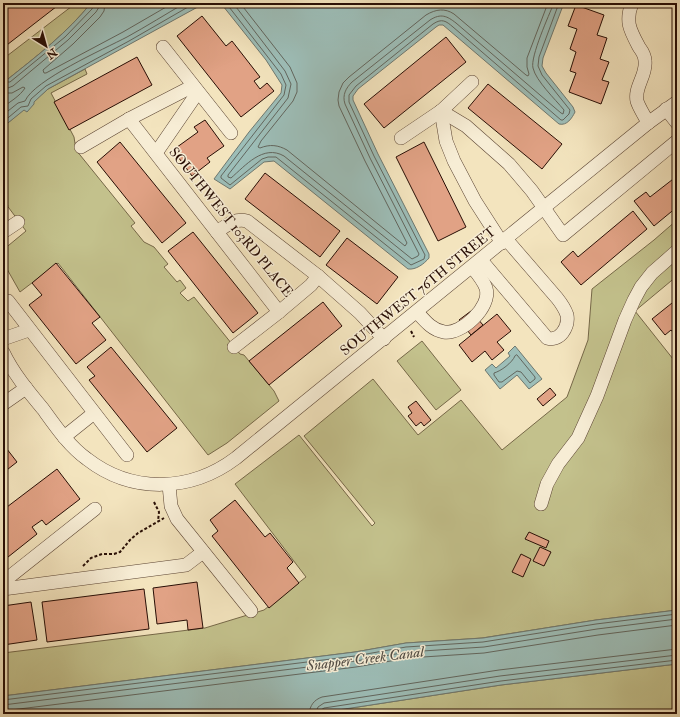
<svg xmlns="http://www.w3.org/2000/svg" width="680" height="717" font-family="'IM FELL Double Pica',serif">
	<rect width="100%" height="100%" fill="#f3e4be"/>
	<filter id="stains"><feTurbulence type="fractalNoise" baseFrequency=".005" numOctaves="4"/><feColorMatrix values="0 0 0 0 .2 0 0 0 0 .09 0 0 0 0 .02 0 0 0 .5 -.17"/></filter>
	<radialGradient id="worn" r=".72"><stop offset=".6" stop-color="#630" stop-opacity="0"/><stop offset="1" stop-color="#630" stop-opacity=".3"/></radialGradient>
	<g fill="#c3c18c" stroke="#766848">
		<path d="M76 3H91C68 32 37 56 8 79H3V59Z"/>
		<path d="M85 69 87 74 51 93 74 137 76 150 135 223 131 226 144 242 154 247 168 264 164 267 177 282 180 280 186 288 180 293 188 301 194 297 240 354 244 355 274 391 279 401 227 443 208 455 58 263 20 292 3 262V250L26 231 3 200V127L48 89Z"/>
		<path d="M677 220V276L635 311 677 364V610L596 620 482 638 406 643 355 652 3 696V653L205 628 264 610 306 577 235 484 299 435 372 526 375 523 304 436 373 379 418 435 461 400 502 450 567 397 588 340 592 289 654 240Z"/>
		<path d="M422 341 461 390 436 410 397 361Z"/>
		<path d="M677 664V712L675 714H312L501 685Z"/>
	</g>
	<g fill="#9dbeb8" stroke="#6e7870">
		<path d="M91 3H205L48 89 34 102V104L27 112 24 110 3 127V79H8C37 56 68 32 91 3Z"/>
		<path d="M220 3H564L543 58 542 66 546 73 573 107 575 112C572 118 567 126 559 124L443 25H439L436 27 358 89 353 96V100L378 154 429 254V258C424 264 416 270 408 269L274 161 264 162 230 189 214 179 249 132 281 93 282 85 266 60 223 6Z"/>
		<path d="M515 346 542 379 529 389 517 375 500 389 485 370 492 364 496 368 510 356 508 353Z"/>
		<path d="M677 610V664L501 685 312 714H3V696L355 652 406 643 483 638 596 620Z"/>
	</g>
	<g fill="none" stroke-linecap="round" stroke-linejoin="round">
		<g stroke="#62665e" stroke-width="1">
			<path d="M105 3 104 11 100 17 73 44 43 70 44 73H46L123 32 173 3"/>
			<path d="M226 3 281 74 286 85 284 95 221 176V178L230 185 262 159 268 157H276L411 265 424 259 425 255 374 156 349 102V95L356 86 433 24C442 18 446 21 453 27L561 120H563L569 114 570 110 542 75 538 66 539 57 559 3"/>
			<path d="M233 3 285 71 291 84 288 98 228 175V177L231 178C245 166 263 144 284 156L412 259 418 256 419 254 370 158 345 104C342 95 346 88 352 82L430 20C441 13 447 16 456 23L561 113 563 114 564 110C555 99 536 81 533 68 530 57 549 15 554 3"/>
			<path d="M240 3 290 67 297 83V92L293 101 261 141 258 147 260 148C270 144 278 145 287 150L405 246 407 243 365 161 339 106 338 100 339 92 343 83 349 77 426 15C436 9 445 8 454 14L526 75 528 76 529 74 527 67V58L548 3"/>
			<path d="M3 82H10L65 37 92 9 94 3"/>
			<path d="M3 87 8 88 13 86 68 40 96 12 99 7V3"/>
			<path d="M3 93H12L23 87 25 88C20 96 11 101 3 107"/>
			<path d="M3 115 18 103 25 101C34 80 104 49 127 37 147 26 166 14 185 3"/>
			<path d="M3 122 21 107 28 106 31 99 46 86 129 41 195 3"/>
			<path d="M517 355 535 377V379L530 383 521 372 517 371 502 382H499L494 375V373C501 371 512 363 515 356Z"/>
			<path d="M3 700 355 656 406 647 483 642 596 624 677 614"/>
			<path d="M3 705 356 661 407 652 484 647 597 629 677 619"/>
			<path d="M3 711 356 667 408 658 484 653 598 635 677 625"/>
			<path d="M309 714C310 705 314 700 322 697L499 670 677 649"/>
			<path d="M315 714 318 707 324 703 500 676 677 655"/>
			<path d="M320 714 321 710 324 708 501 681 677 660"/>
		</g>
	</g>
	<g fill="#e1a285" stroke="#280e05">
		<path d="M5 3H61L3 48V5Z"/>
		<path d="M668 3H677V14Z"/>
		<path d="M576 5 604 15 597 35 607 38 600 59 609 62 602 80 609 82 601 104 569 92 576 73 570 71 576 52 570 49 577 29 568 26Z"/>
		<path d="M202 16 226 46 232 41 260 77 254 81 260 89 267 83 274 91 241 117 177 36Z"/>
		<path d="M446 37 466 62 384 128 364 104Z"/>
		<path d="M137 57 152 85 69 130 54 102Z"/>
		<path d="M488 84 562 144 542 169 468 108Z"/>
		<path d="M205 120 224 146 207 158 210 162 192 176 173 150 198 132 194 127Z"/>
		<path d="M120 142 186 223 162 243 97 162Z"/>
		<path d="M424 142 466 227 438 241 396 157Z"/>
		<path d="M265 173 340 231 320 257 245 199Z"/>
		<path d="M677 176V207L654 226 634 201 646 192 650 197Z"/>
		<path d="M3 199 8 206 3 210Z"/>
		<path d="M633 211 647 229 581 285 561 262 573 251 578 257Z"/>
		<path d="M193 232 258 313 233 333 168 251Z"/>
		<path d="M347 238 398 277 377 304 326 265Z"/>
		<path d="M56 263 100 317 92 323 106 340 76 364 29 305 42 295 32 283Z"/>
		<path d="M677 299V337L671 330 665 335 652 319Z"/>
		<path d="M323 302 342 326 269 385 249 361Z"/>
		<path d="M471 311 483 325 471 335 459 320Z"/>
		<path d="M497 314 511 331 497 342 504 350 492 360 485 351 472 362 459 345Z"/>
		<path d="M111 347 177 428 147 452 89 380 95 376 87 367Z"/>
		<path d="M550 388 556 395 543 406 537 399Z"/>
		<path d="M416 401 431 420 424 426 421 422 416 426 408 416 412 413 408 407Z"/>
		<path d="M3 444 17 462 3 473Z"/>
		<path d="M57 469 80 499 46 525 42 520 32 527 37 534 3 561V510Z"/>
		<path d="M235 500 265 537 270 533 293 562 287 568 299 583 269 608 212 536 218 531 210 520Z"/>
		<path d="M529 532 549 541 546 548 525 539Z"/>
		<path d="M540 547 551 552 544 566 533 561Z"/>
		<path d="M521 554 531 559 523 577 512 572Z"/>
		<path d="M197 582 203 628 188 630 187 620 157 624 153 588Z"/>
		<path d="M144 589 149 629 47 642 42 602Z"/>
		<path d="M31 602 37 640 3 645V606Z"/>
	</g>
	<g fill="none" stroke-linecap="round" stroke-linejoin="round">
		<defs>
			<g id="minor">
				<path d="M632 3C625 22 630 30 639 47 642 51 645 56 645 61 647 75 634 87 637 101 639 108 645 116 648 123"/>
				<path d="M163 47 231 133"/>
				<path d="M666 109 677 123"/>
				<path d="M441 111 466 126 509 164 532 191 563 235 677 141"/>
				<path d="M441 111 446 141 454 161 475 201 502 243"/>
				<path d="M129 119 279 312 311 285 318 276 360 313 384 339"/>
				<path d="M401 138 441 111 472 82"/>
				<path d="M81 147 129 119 193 86"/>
				<path d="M156 153 198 92"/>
				<path d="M3 232 18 222"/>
				<path d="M217 232C227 225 235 218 247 221L318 276"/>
				<path d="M481 260 547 338C560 342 569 327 567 315 565 309 561 303 557 298L506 239"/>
				<path d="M8 301 127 455"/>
				<path d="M417 312C425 321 432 330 444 332 461 335 492 307 486 288 483 280 477 273 472 267"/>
				<path d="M3 339 29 330"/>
				<path d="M234 347 279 312"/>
				<path d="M3 352C13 373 28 391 43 409 56 427 69 446 87 459 132 494 191 492 236 458L648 123 677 102"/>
				<path d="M3 404 26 388"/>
				<path d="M64 437 94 413"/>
				<path d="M169 485 171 506 177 519 251 611"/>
				<path d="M541 504 547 484 558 464 578 438 597 396 625 320 634 300 641 287 652 273 677 251"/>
				<path d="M3 582 95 509"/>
				<path d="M3 589 186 565 203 552"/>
			</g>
		</defs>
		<use href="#minor" stroke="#5b4433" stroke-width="14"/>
		<g stroke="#280e05" stroke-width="2" stroke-dasharray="3 2" stroke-linecap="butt">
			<path d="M395 308 398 312"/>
			<path d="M411 331 414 337"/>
			<path d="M154 502 159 512 158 521"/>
			<path d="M83 566 91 558 102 554H114L120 552 130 540 138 533 164 518"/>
		</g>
		<use href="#minor" stroke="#f7edd5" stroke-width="13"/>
	</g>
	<g text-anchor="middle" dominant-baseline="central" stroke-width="3" stroke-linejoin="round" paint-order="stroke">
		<g font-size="14" fill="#280e05" stroke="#f7edd5">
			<text transform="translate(231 222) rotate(51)">SOUTHWEST 103RD PLACE</text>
			<text transform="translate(418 291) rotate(-39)">SOUTHWEST 76TH STREET</text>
		</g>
		<g font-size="15" font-style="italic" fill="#514c44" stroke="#f7edd5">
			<text transform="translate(365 659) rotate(-7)">Snapper Creek Canal</text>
		</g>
	</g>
	<rect width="680" height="717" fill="none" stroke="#f3e4be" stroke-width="16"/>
	<rect x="4" y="4" width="672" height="709" fill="none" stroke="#280e05" stroke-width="2"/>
	<rect x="8" y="8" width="664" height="701" fill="none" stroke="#280e05"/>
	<g transform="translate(46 46) rotate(143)" stroke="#f7edd5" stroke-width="3" paint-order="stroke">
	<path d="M0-3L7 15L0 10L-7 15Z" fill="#280e05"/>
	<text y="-6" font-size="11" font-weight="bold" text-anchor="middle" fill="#280e05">N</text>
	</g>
	<rect width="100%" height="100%" filter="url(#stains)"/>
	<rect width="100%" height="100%" fill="url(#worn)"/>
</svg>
